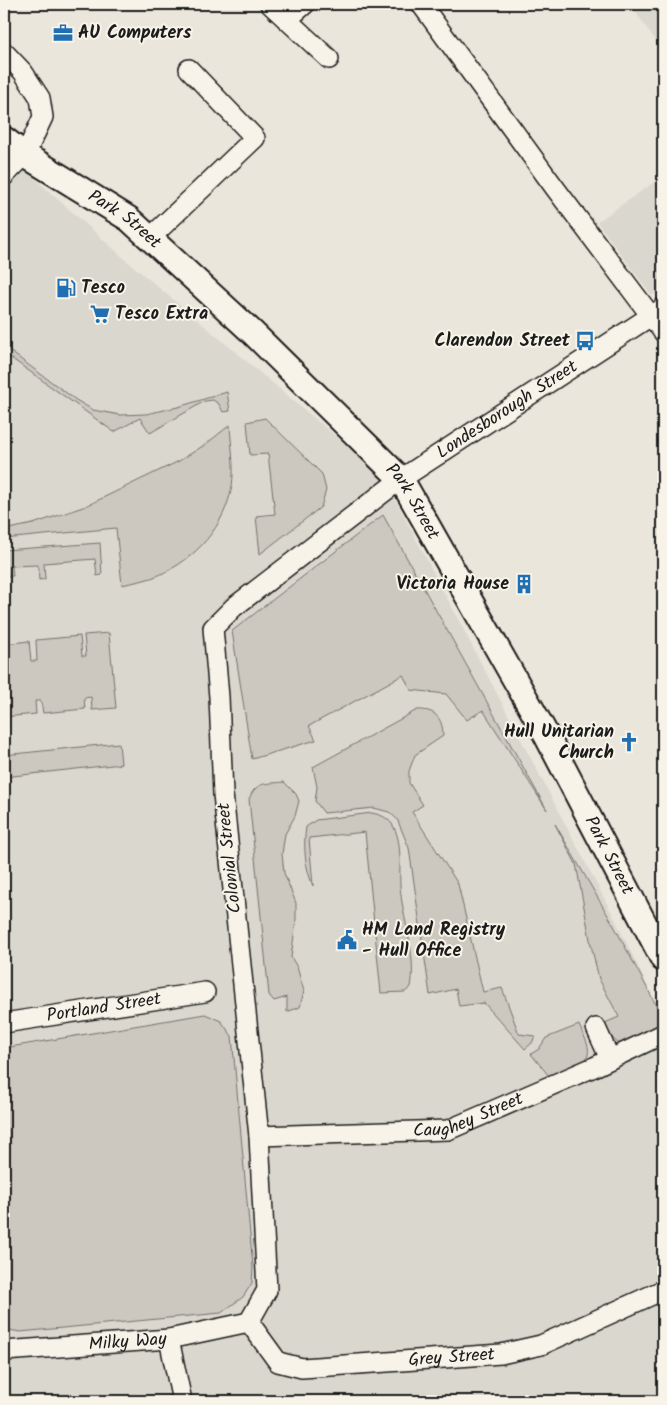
<svg xmlns="http://www.w3.org/2000/svg" width="667" height="1405" font-family="Kalam,sans-serif">
	<rect width="100%" height="100%" fill="#eae6dc"/>
	<filter id="ink" filterUnits="userSpaceOnUse"><feTurbulence type="fractalNoise" baseFrequency=".02" numOctaves="2"/><feDisplacementMap in="SourceGraphic" scale="10" xChannelSelector="R" yChannelSelector="G"/><feConvolveMatrix kernelMatrix="1 2 1 2 8 2 1 2 1" color-interpolation-filters="sRGB"/></filter>
	<g filter="url(#ink)">
		<g fill="#dad7ce">
			<path d="M630 4H663V51L632 7Z"/>
			<path d="M4 151 126 260 383 476 614 917 663 1018V1401H4Z"/>
			<path d="M663 176V288L652 296 597 222Z"/>
		</g>
		<g fill="#ccc8c0" stroke="#74726e">
			<path d="M4 347 76 400 93 410 120 415 146 414 178 407 227 392 230 411 223 412 219 404 213 400 205 401 150 433 140 418 114 432 4 353Z"/>
			<path d="M265 418 322 474 326 490 321 507 260 554 256 516 275 514 268 454 250 455 247 422Z"/>
			<path d="M230 425C231 445 235 467 232 486 225 526 196 559 159 575 148 580 135 582 122 585L116 528 4 539V530L33 524 86 506 179 461 206 444Z"/>
			<path d="M383 515 547 810 483 710 467 720 446 694 411 690 403 675 309 726 316 740 252 759 232 631Z"/>
			<path d="M100 543 102 575 97 576 95 559 44 563 45 579 39 580 38 565 12 566 13 576H7L6 568H4V550Z"/>
			<path d="M109 633 116 708 92 710 91 697 84 698 85 709 43 713 41 701H35L36 714 4 717V644L29 641 31 661H37L36 640 80 636 82 656H86L84 635Z"/>
			<path d="M417 710C435 709 443 718 443 736L415 755 409 771V783L423 805 412 812 458 884 483 992 502 988 519 1034 535 1036 532 1043 525 1049 484 1003 459 1006 456 989 430 995 409 848 397 819 389 812 374 808 324 813 315 801 317 787 313 767Z"/>
			<path d="M119 743 121 764 4 777V755Z"/>
			<path d="M284 782 296 794 299 801 295 816 285 834 282 854 284 873 296 903V921L291 957 297 967 304 991 300 1007 287 1012V997L274 1001 269 995 249 799C256 781 266 784 284 782Z"/>
			<path d="M372 813C381 815 387 817 392 824 403 841 399 866 400 885 402 919 417 952 411 987L405 992 381 993 365 832 309 838 313 886C305 867 303 847 306 827L316 820Z"/>
			<path d="M555 824 613 924 663 1018V1026L625 1044C613 1045 610 1033 605 1023L619 1017 599 979 591 945 576 864Z"/>
			<path d="M205 1014 221 1021 232 1036 253 1267 252 1283 243 1297 221 1313 20 1332 4 1329V1048Z"/>
			<path d="M579 1025C583 1036 593 1048 586 1059L549 1076 531 1054 539 1049 546 1038Z"/>
		</g>
		<g fill="none" stroke-linecap="round" stroke-linejoin="round">
			<defs>
				<g id="minor">
					<path d="M270 4 329 59"/>
					<path d="M421 4 555 188 663 332"/>
					<path d="M287 20 305 4"/>
					<path d="M4 52 23 72 40 98 43 117 25 155 4 176"/>
					<path d="M150 238 255 138 189 69"/>
					<path id="s1" d="M4 1023 205 992"/>
					<path d="M596 1028 610 1059"/>
					<path id="s2" d="M259 1136 448 1130 594 1067 663 1034"/>
					<path id="s3" d="M249 1322 267 1290 259 1136 223 794 219 697 213 628 234 607 401 479 663 308"/>
					<path id="s4" d="M249 1322 278 1362 302 1368 501 1354 541 1345 663 1290"/>
					<path d="M169 1339 182 1401"/>
					<path id="s5" d="M4 1351 169 1339 249 1322"/>
				</g>
				<g id="tertiary">
					<path id="s6" d="M4 139 25 155 129 219 252 332 401 479 543 729 663 959"/>
				</g>
			</defs>
			<use href="#minor" stroke="#1c1c1c" stroke-width="22"/>
			<use href="#tertiary" stroke="#1c1c1c" stroke-width="28"/>
			<use href="#minor" stroke="#f7f3e8" stroke-width="19"/>
			<use href="#tertiary" stroke="#f7f3e8" stroke-width="24"/>
		</g>
	</g>
	<defs>
		<symbol id="office-bare" viewBox="-9 -9 18 18"><path d="M-6-3h4V-5.5h4V-3h4V5H-6ZM-1-4.5V-3h2v-1.5ZM-6 0V1H6V0Z" fill="#1f6fb2" stroke="#f7f3e8" stroke-width="2.5" paint-order="stroke"/></symbol>
		<symbol id="fuel-bare" viewBox="-9 -9 18 18"><path d="M-5.5-6h7V0h2V4h1.3V-2.5L3-4.5l.8-.8L6-3V5H2.5V1h-1V6h-7ZM-4.2-4.7v3.2H.2V-4.7Z" fill="#1f6fb2" stroke="#f7f3e8" stroke-width="2.5" paint-order="stroke"/></symbol>
		<symbol id="supermarket-bare" viewBox="-9 -9 18 18"><path d="M-6-5.5h2.5l.6 2H6L4.5 2H-2.5L-4.4-4H-6ZM-1.5 3.2a1.3 1.3 0 1 0 .1 0ZM3 3.2a1.3 1.3 0 1 0 .1 0Z" fill="#1f6fb2" stroke="#f7f3e8" stroke-width="2.5" paint-order="stroke"/></symbol>
		<symbol id="bus-bare" viewBox="-9 -9 18 18"><path d="M-5-6H5V4H4V6H2V4H-2V6H-4V4H-5ZM-3.5-4V0h7V-4ZM-3.5 1.2v1.5H-2V1.2ZM2 1.2v1.5H3.5V1.2Z" fill="#1f6fb2" stroke="#f7f3e8" stroke-width="2.5" paint-order="stroke"/></symbol>
		<symbol id="building-bare" viewBox="-9 -9 18 18"><path d="M-4-6H4V6H1V3H-1V6H-4ZM-2.5-4.3h1.7v1.8h-1.7ZM.8-4.3h1.7v1.8H.8ZM-2.5-1h1.7V.8h-1.7ZM.8-1h1.7V.8H.8Z" fill="#1f6fb2" stroke="#f7f3e8" stroke-width="2.5" paint-order="stroke"/></symbol>
		<symbol id="church-bare" viewBox="-9 -9 18 18"><path d="M-1.2-6h2.4v3.5h3.3v2.4h-3.3V6h-2.4V-.1h-3.3v-2.4h3.3Z" fill="#1f6fb2" stroke="#f7f3e8" stroke-width="2.5" paint-order="stroke"/></symbol>
		<symbol id="civic-bare" viewBox="-9 -9 18 18"><path d="M-.6-6.5H3V-4.5H.6V-3L4-1V1h2V6H-6V1h2V-1L-.6-3ZM-1.2 2.5V6h2.4V2.5Z" fill="#1f6fb2" stroke="#f7f3e8" stroke-width="2.5" paint-order="stroke"/></symbol>
	</defs>
	<g fill-rule="evenodd">
		<use href="#office-bare" x="49" y="19" width="28" height="28"/>
		<use href="#fuel-bare" x="52" y="274" width="28" height="28"/>
		<use href="#supermarket-bare" x="86" y="300" width="28" height="28"/>
		<use href="#bus-bare" x="571" y="327" width="28" height="28"/>
		<use href="#building-bare" x="510" y="570" width="28" height="28"/>
		<use href="#church-bare" x="615" y="728" width="28" height="28"/>
		<use href="#civic-bare" x="333" y="926" width="28" height="28"/>
	</g>
	<g text-anchor="middle" dominant-baseline="central" stroke-width="4" stroke-linejoin="round" paint-order="stroke">
		<g font-size="18" font-weight="bold" fill="#1c1c1c" stroke="#f7f3e8" text-anchor="start">
			<text x="78" y="33">AU Computers</text>
			<text x="81" y="288">Tesco</text>
			<text x="115" y="314">Tesco Extra</text>
			<text x="570" y="341" text-anchor="end">Clarendon Street</text>
			<text x="509" y="584" text-anchor="end">Victoria House</text>
			<text x="614" y="732" text-anchor="end">Hull Unitarian<tspan x="614" dy="21">Church</tspan></text>
			<text x="362" y="930">HM Land Registry<tspan x="362" dy="21">- Hull Office</tspan></text>
		</g>
		<g font-size="18" fill="#1c1c1c" stroke="#f7f3e8">
			<text stroke="none"><textPath href="#s6" startOffset="145">Park Street</textPath></text>
			<text stroke="none"><textPath href="#s3" startOffset="1068">Londesborough Street</textPath></text>
			<text stroke="none"><textPath href="#s6" startOffset="550">Park Street</textPath></text>
			<text stroke="none"><textPath href="#s6" startOffset="955">Park Street</textPath></text>
			<text transform="translate(230 858) rotate(-96)">Colonial Street</text>
			<text stroke="none"><textPath href="#s1" startOffset="101">Portland Street</textPath></text>
			<text stroke="none"><textPath href="#s2" startOffset="212">Caughey Street</textPath></text>
			<text stroke="none"><textPath href="#s5" startOffset="124">Milky Way</textPath></text>
			<text stroke="none"><textPath href="#s4" startOffset="224">Grey Street</textPath></text>
		</g>
	</g>
	<rect width="667" height="1405" fill="none" stroke="#f7f3e8" stroke-width="20"/>
	<rect x="10" y="10" width="647" height="1385" fill="none" stroke="#1c1c1c" stroke-width="2" filter="url(#ink)"/>
</svg>
